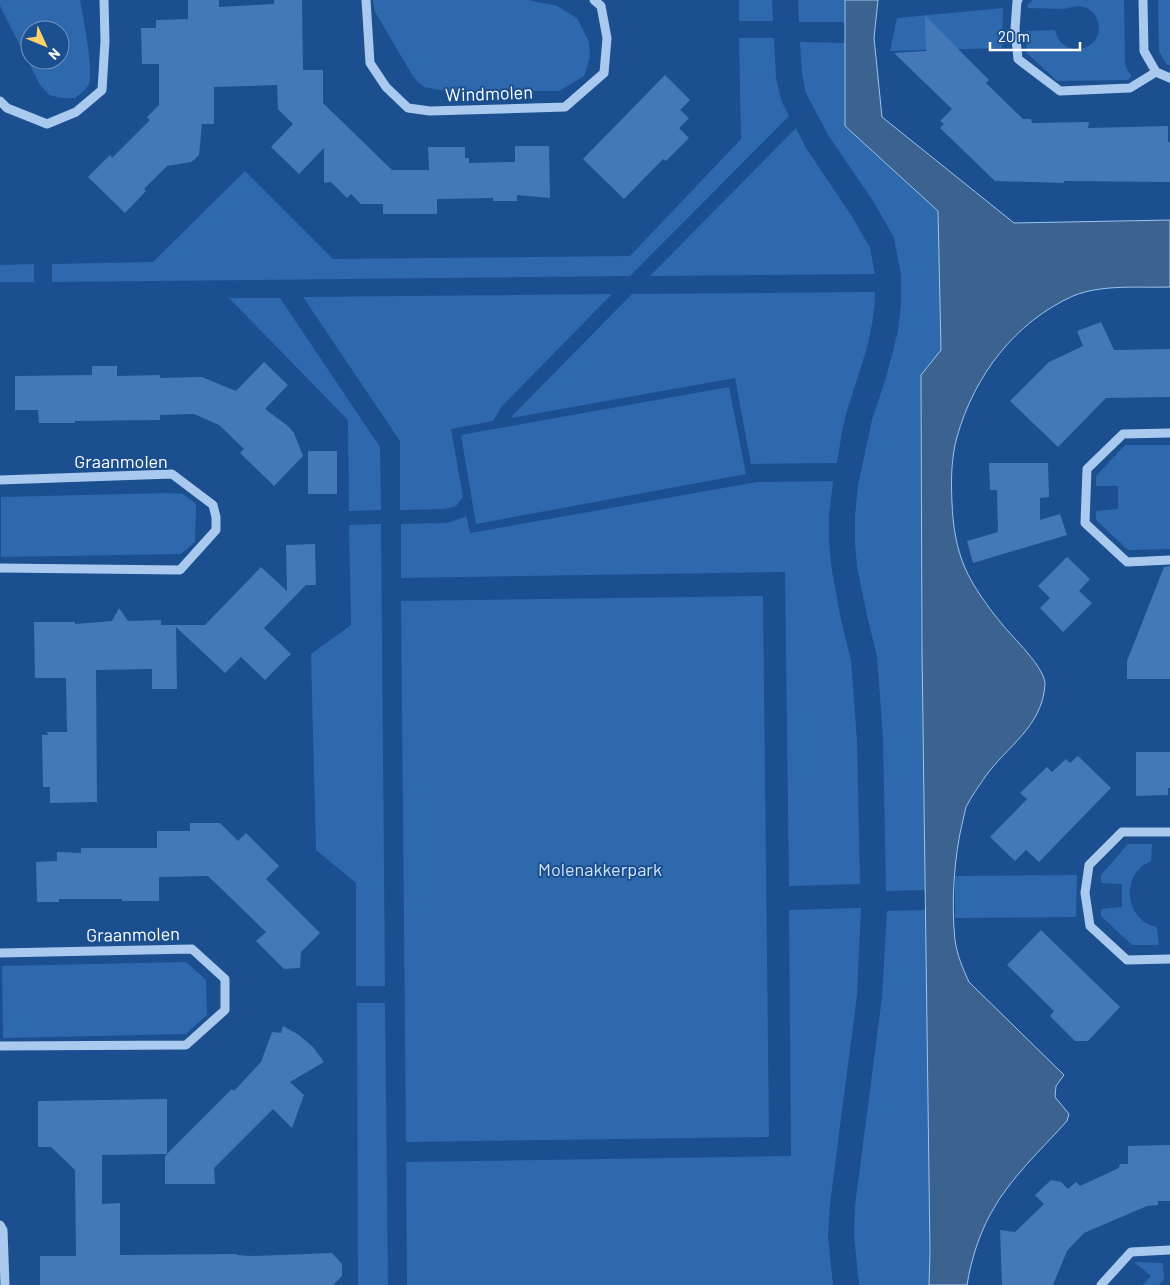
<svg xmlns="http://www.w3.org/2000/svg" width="1170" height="1285" font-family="Barlow,sans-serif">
	<rect width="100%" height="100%" fill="#1b4f8f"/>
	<g fill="#2e69ad" fill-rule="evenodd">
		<path d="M0 0H80C83 17 94 70 89 84 86 90 80 94 75 98H61L49 95 40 85 0 6ZM30 30H60V60H30Z"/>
		<path d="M373 0H528L557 6 577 18 589 42 590 57 584 76 559 91H445L424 87 414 78 375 12Z"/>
		<path d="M739 0H772L773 21H739Z"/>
		<path d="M798 0H845V22H799Z"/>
		<path d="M1033 0H1124L1125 62 1127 70 1132 76 1128 80 1057 81 1027 53 1026 31 1055 30C1062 63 1109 49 1097 19 1095 13 1089 8 1083 7 1076 5 1071 8 1064 9 1052 9 1040 8 1028 8L1027 5Z"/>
		<path d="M1158 0H1170V65H1167L1159 51Z"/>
		<path d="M1003 8 1002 48 890 51 897 18Z"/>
		<path d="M739 38H774L776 78 782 102 789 116 630 276 52 282V264L153 262 245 171 333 259 630 256 741 139Z"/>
		<path d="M800 42 845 43V126L938 211 941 350 921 375 922 651 925 890 886 891 883 739 879 683 877 656 867 615 857 567 855 541V516L858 485 872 420 887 374 898 331 901 303V275L894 238 875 204 828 135 806 93 802 74Z"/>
		<path d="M796 128 806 148 853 218 870 248 875 274 650 276Z"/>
		<path d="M34 264V282H0V265Z"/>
		<path d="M875 292C875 333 859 372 847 411 842 428 840 446 837 463L751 464 735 378 511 418 513 415 632 294Z"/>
		<path d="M612 294 502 406 493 421 451 429 463 497 456 506 445 509 400 510V441L303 297Z"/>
		<path d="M229 298H280L380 447 381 510 349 511 348 420Z"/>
		<path d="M729 387 746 474 476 524 461 435Z"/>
		<path d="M1125 445H1170V549L1128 550 1096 520V511L1118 509V486H1096V476Z"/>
		<path d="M833 481 829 515V542L832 571 841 620 851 660 853 686 857 741 860 884 789 886 785 572 401 578V524L447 523 465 517 466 515 470 533 757 482Z"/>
		<path d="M168 493 183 494 196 504 195 542 181 554 1 557V497Z"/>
		<path d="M381 524 385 986H356V883L316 850 311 654 351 625 349 525Z"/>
		<path d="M763 596 769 1137 406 1142 401 601Z"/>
		<path d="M1128 844H1152L1151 861C1148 863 1144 864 1141 867 1124 883 1127 911 1146 923 1149 925 1154 926 1157 927L1159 945H1132L1101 916V909L1122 907V884L1101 883V875Z"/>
		<path d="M1077 875 1076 917 955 918V876Z"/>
		<path d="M861 908 857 995 830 1204 828 1236 833 1285H407L406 1162 791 1156 789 910Z"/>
		<path d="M926 910 930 1252 929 1285H859L854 1236 855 1206 882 997 887 911Z"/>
		<path d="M186 962 206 980 207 1015 186 1034 3 1038 2 966Z"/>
		<path d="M357 1003H385L388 1285H358Z"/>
		<path d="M1134 1262 1163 1263 1164 1279 1159 1285H1143L1151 1276Z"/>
	</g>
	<path fill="#3c6290" stroke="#9cc4f0" d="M845 0H878L874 38 882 117 1014 223 1170 220V287C1139 288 1102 284 1073 296 1015 322 974 376 957 437 951 458 951 481 952 503 953 526 956 547 965 568 972 585 990 610 1002 624 1012 637 1046 668 1045 685 1042 727 1007 746 985 777 979 786 971 797 966 807 965 811 964 816 963 820 954 856 951 903 955 940 957 955 963 969 969 982L1064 1075 1056 1086 1055 1097 1069 1114 1067 1121C1041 1150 1010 1178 991 1213 979 1235 971 1260 967 1285H929L930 1252 922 651 921 375 941 350 938 211 845 126Z"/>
	<g fill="#4478b7">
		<path d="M188 0H219V7L274 4V0H302L303 70H323V103L392 170H429L428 147H465V158H469V163L515 162V146H549L550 198 517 195V201H493V198L437 199V214H383V204H361L351 194 347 198 331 182 324 183V148L299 174 271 147 293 124 278 109 277 85 214 87V124H202L199 155 194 160 191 162 167 166 144 189 146 191 125 213 88 177 110 155 112 158 150 120 147 117 159 105V64H142L141 28H156V20L188 19Z"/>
		<path d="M925 15 963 54 989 80 986 83 1023 119H1031L1032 123 1089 122 1088 128 1168 126V142H1170V182L1064 181V183L995 181 940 128 944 124 940 121 952 109 894 53 926 51Z"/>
		<path d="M665 75 690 100 680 110 689 118 679 128 689 138 666 161 663 159 624 199 583 159Z"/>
		<path d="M1101 322 1114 350 1170 349V397L1106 398 1058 447 1010 401 1049 362 1083 346 1077 331Z"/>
		<path d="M264 362 288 385 265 409 288 426 294 433 303 456 274 486 240 453 244 449 219 425 194 414 160 415V420L75 421V423H39L38 410H15V376L92 375V366H117V376L160 375V378L202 377 236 391Z"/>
		<rect x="308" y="451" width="29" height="43"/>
		<path d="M989 463H1048L1049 497 1040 498V520L1060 514 1067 535 973 563 967 541 998 532 997 490H990Z"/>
		<path d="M315 544 316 585H306L264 628 291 654 265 680 241 657 225 673 176 627 177 689H152V669L96 670 97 802 50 803V787H43L42 735H48L47 732H67L66 678H35L34 622H75V624L112 621 119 608 128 621 161 620V625H205L261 567 287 591 286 545Z"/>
		<path d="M1067 557 1090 579 1079 591 1092 603 1063 632 1040 608 1050 598 1038 586Z"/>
		<path d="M1170 566V679H1127V661L1164 567Z"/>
		<path d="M1136 752H1170V788H1168V795L1136 796Z"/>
		<path d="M1078 756 1111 788 1039 862 1026 850 1015 861 990 837 1027 799 1020 793 1047 767 1052 772 1066 759 1070 763Z"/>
		<path d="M190 823H220L238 841 246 833 279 866 266 879 320 933 301 952 300 968 284 969 256 941 266 932 208 876 159 877V901H122V899H59V902H37L36 862 57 861V852L81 853V848H157V831H190Z"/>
		<path d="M1041 930 1120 1007 1088 1041H1075L1050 1016 1054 1011 1007 965Z"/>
		<path d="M283 1026 299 1035 313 1047 324 1062 290 1082 304 1095 292 1128 273 1109 214 1168 215 1184H165V1157L167 1154 102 1155V1204L120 1203V1255L237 1254V1255L252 1256 332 1253 342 1264V1276L333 1285H40V1256H76L75 1170 51 1147H38V1101L167 1099V1154L232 1089 234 1091 261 1062 272 1032 281 1033Z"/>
		<path d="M1170 1145V1201H1158V1205L1147 1206 1084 1233 1067 1251 1053 1285H1002L1000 1230 1015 1232 1044 1204 1035 1195 1051 1180 1061 1182 1068 1189 1076 1182 1080 1186 1119 1168 1120 1164H1128V1146Z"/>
	</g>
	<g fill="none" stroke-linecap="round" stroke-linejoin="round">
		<g stroke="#a9c9ee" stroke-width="9">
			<path d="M366 0 370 63 386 87 408 108 430 111 565 107 604 73 607 38 601 6 594 0"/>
			<path d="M1018 0 1017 1 1015 29 1018 59 1060 91 1130 88 1156 72"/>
			<path d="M1143 0 1144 51 1156 72 1170 78"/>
			<path d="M0 101 7 108 47 124 76 112 102 90 105 41 104 0"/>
			<path d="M1170 433 1123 434 1087 469 1085 523 1127 562 1170 560"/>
			<path d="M0 480 172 474 213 505 216 517V530L180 570 0 568"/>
			<path d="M1170 832H1122L1089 865 1085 893 1090 926 1127 960 1170 959"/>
			<path d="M0 953 192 949 225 979V1010L186 1045 0 1046"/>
			<path d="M0 1225 3 1230 5 1285"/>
			<path d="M1101 1285 1131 1252 1170 1250"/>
		</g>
	</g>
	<g text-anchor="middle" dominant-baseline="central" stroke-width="4" stroke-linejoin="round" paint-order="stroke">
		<g font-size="18" fill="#fff" stroke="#1b4f8f">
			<text transform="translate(489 93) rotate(-2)">Windmolen</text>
			<text x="121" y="461">Graanmolen</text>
			<text transform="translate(133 934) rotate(-1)">Graanmolen</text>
		</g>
		<g font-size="18" fill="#cfe3fa" stroke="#1b4f8f">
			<text x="600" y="869">Molenakkerpark</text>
		</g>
	</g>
	<g transform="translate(45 45) rotate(134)"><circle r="24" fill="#1b4f8f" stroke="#7695bc"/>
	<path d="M0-4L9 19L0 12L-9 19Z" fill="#ffd166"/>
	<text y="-8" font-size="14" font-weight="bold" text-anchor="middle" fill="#ffffff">N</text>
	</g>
	<path d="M990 42v8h90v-8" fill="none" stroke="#ffffff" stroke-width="2.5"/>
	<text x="998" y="42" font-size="15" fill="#ffffff" stroke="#1b4f8f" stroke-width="4" paint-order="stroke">20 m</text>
</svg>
